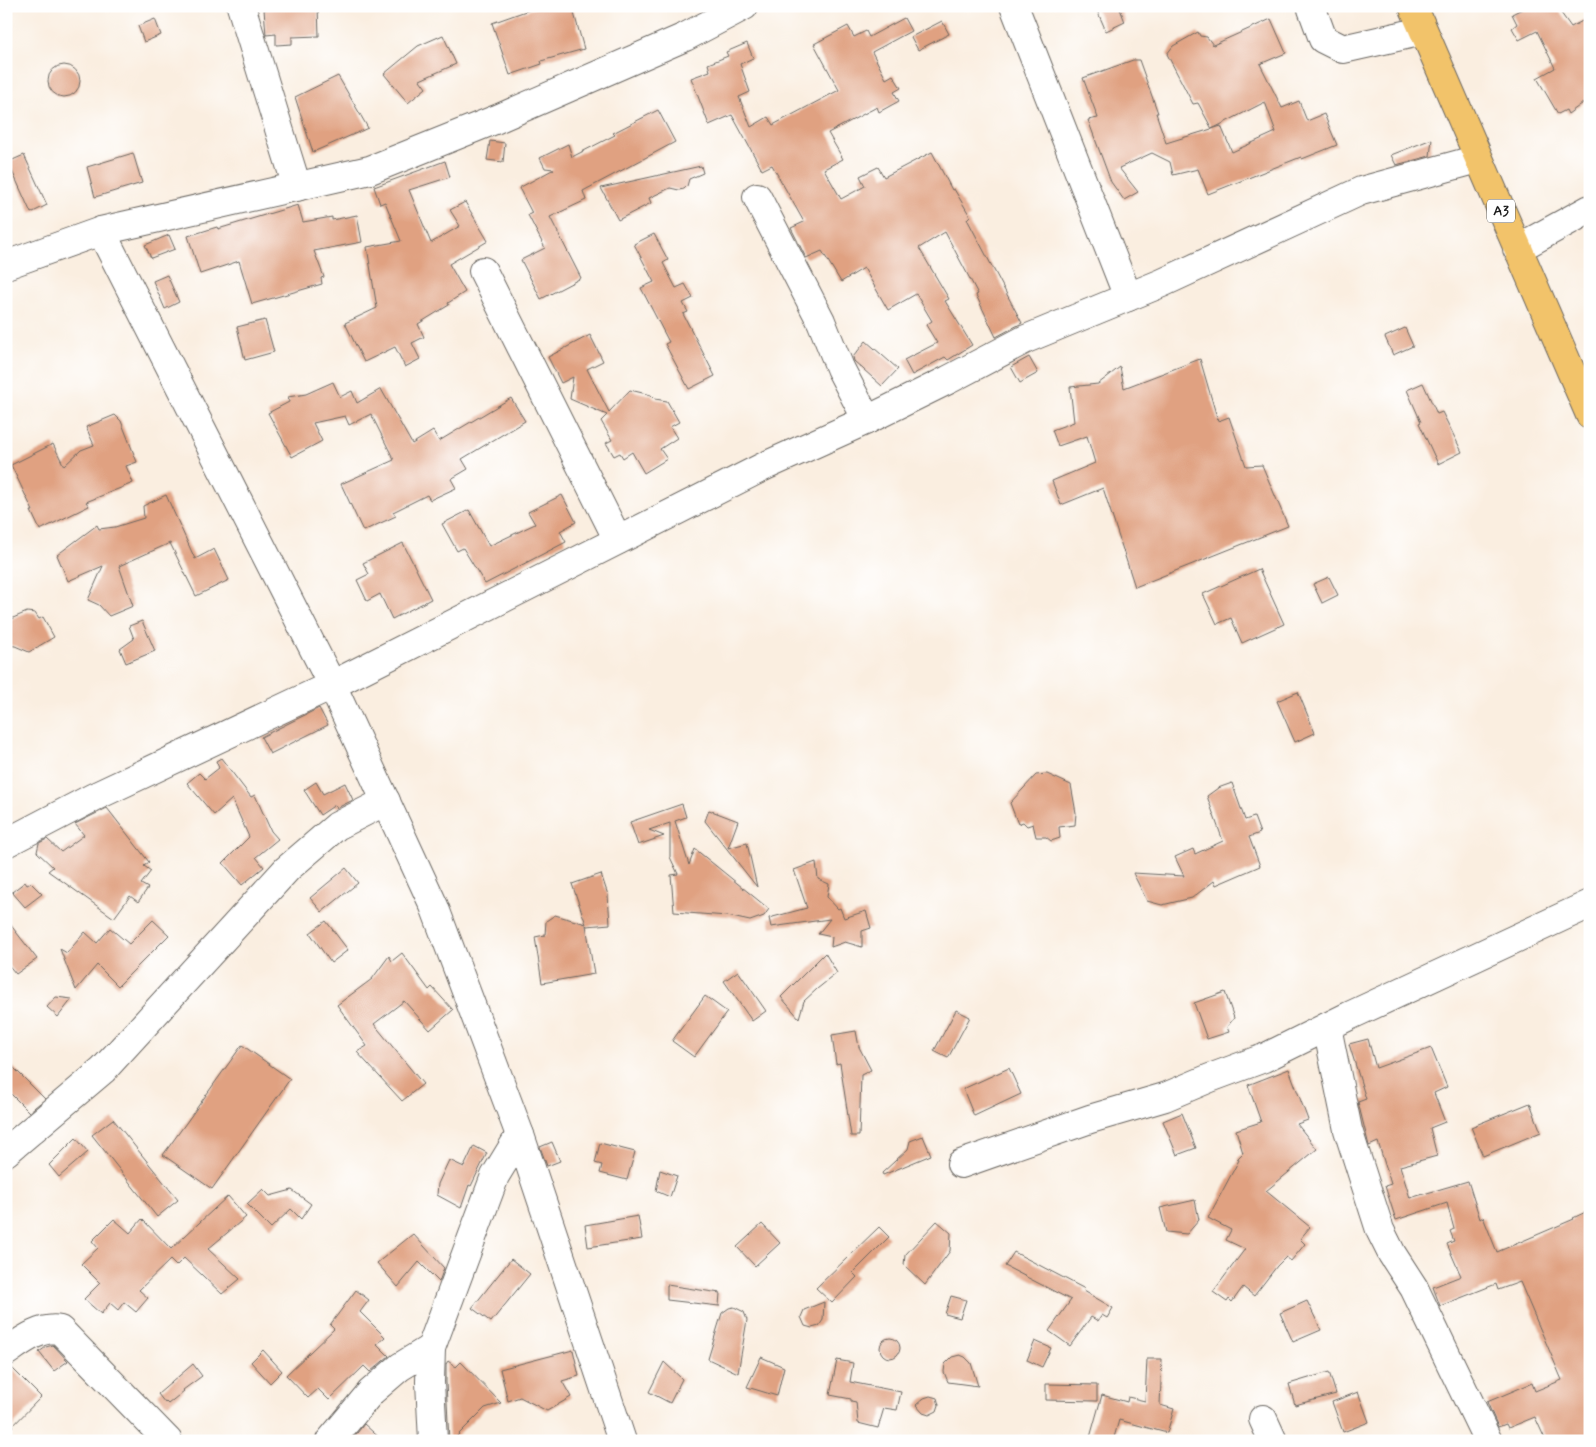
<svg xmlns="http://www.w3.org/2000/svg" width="1596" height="1447" font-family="Mynerve,sans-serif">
	<rect width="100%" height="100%" fill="#fff"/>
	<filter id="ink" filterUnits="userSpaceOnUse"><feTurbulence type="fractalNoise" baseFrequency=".02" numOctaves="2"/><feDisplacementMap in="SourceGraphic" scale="10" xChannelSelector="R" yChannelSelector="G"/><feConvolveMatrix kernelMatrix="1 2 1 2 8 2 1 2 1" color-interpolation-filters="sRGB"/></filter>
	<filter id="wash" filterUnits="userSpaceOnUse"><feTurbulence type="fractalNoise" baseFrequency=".0096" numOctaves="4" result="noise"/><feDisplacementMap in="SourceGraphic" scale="20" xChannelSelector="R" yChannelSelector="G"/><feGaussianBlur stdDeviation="1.12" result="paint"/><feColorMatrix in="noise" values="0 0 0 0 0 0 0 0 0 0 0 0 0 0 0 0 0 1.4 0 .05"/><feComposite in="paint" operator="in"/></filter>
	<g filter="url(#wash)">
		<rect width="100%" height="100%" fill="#faeee0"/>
		<g id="blocks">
			<g fill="#e0a181">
				<path d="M297 6H318L319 36 292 37V44L276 45V34L266 35 264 9Z"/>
				<path d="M540 6H572L584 49 541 61 542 64 510 75 492 23Z"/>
				<path d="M1095 6H1119L1125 22 1106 31Z"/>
				<path d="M1528 6H1556L1571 27 1590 17V98L1568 114 1566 110 1558 114 1537 78 1555 68 1537 31 1519 40 1512 28 1517 24 1512 14Z"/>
				<path d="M904 18 911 31 872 52 886 79 893 75 901 88 894 92 899 101 879 112 877 107 828 133 843 159 824 169 841 199 865 186 860 176 878 167 884 177 932 152 952 190 954 189 970 216 967 219 1022 323 996 337 976 295 978 294 945 232 919 248 949 299 945 301 972 345 948 360 945 357 912 375 904 360 937 343 926 325 932 321 916 294 888 310 864 268 841 282 822 251 806 258 791 228 804 222 772 165 762 170 732 115 709 125 691 78 710 71 708 64 728 56 726 52 747 43 753 58 740 64 750 92 739 97 751 127 768 117 773 125 839 90 814 44 848 26 854 37 866 31 869 37Z"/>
				<path d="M155 19 161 35 144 42 138 26Z"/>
				<path d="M1271 19 1286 53 1260 64 1282 108 1299 101 1307 121 1324 114 1337 145 1302 159 1301 157 1208 194 1198 169 1173 175 1170 162 1152 153 1119 168 1138 192 1124 200 1111 182 1088 120 1098 118 1083 78 1133 60H1139L1158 113H1156L1166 143 1221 126 1232 152 1276 132 1265 102 1212 129 1198 103 1193 104 1167 54 1173 46 1198 32 1200 36 1207 37 1213 45Z"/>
				<path d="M942 21 949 34 918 50 911 37Z"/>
				<path d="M443 35 456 64 420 80 426 88 408 103 384 74 418 46Z"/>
				<circle cx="64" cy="81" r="16"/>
				<path d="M338 76 368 128 313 152 295 97Z"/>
				<path d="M658 110 675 142 583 191 586 200 550 217 581 278 541 299 521 260 545 248 528 215 532 213 519 188 554 169 545 168 540 158 568 144 572 157 615 135 613 133Z"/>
				<path d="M1432 139 1430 156 1396 165 1391 155Z"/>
				<path d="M490 141 505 143 503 162 487 160Z"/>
				<path d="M133 153 142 183 95 197 87 167Z"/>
				<path d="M24 155 47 205 31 213 8 162Z"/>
				<path d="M445 161 450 177 409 190 431 243 460 226 450 210 465 202 488 241 449 264 465 292 448 303 449 305 418 324 424 337 412 343 420 359 405 367 395 347 364 362 345 323 377 308 367 247 401 241 385 202 380 204 374 187Z"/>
				<path d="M701 166 703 173 689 179 687 186 684 189 679 190 670 188 649 198 651 203 618 220 601 188Z"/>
				<path d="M298 205 303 222 332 217V220L357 215 362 242 314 251 324 277 321 278 322 284 252 304 239 261 200 274 188 236 217 227 218 229Z"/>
				<path d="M654 234 668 260 663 263 676 288 685 284 693 298 683 303 688 312 683 314 715 376 689 389 665 344 669 342 641 288 654 282 634 244Z"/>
				<path d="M169 235 175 249 151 258 145 245Z"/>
				<path d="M167 275 179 302 165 309 153 281Z"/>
				<path d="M265 320 274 352 245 360 237 327Z"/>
				<path d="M1405 328 1413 346 1393 355 1385 337Z"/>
				<path d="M590 335 603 361 587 369 609 412 630 390 651 395 655 399 667 401 679 422 670 427 677 438 660 449 667 459 644 473 632 452 623 458 620 453 614 456 606 443 612 440 601 421 607 415 570 399 573 377 561 383 548 357Z"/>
				<path d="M866 341 898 369 882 386 854 361 853 357Z"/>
				<path d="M1029 357 1038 373 1020 383 1011 367Z"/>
				<path d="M1200 359 1218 421 1229 417 1246 466 1262 465 1288 526 1135 587 1103 488 1061 505 1052 481 1095 463 1087 436 1058 446 1052 430 1074 422 1070 387 1098 384 1120 367 1124 388Z"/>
				<path d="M333 382 340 397 352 391 357 403 381 389 412 444 433 431 439 441 511 398 525 421 462 459 468 469 451 479 456 488 430 500 427 495 393 512 396 516 363 531 341 484 394 460 371 414 349 425 345 416 313 423 322 441 292 457 268 413 289 402 288 397 306 394Z"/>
				<path d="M1423 383 1437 414 1442 412 1462 452 1438 464 1419 423 1421 422 1407 390Z"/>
				<path d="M115 415 121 421 137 462 126 466 133 483 86 502 89 506 40 530 31 511H33L11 465 53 444 64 466 81 450 94 445 86 427Z"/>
				<path d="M166 495 195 559 214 549 229 580 196 596 170 543 119 566 133 606 109 616 99 605 88 600 103 566 68 581 57 555 97 525 99 529 115 527 144 518 143 506Z"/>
				<path d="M562 495 576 522 560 531 566 542 485 584 463 548 457 551 442 524 469 510 489 546 535 524 528 512Z"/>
				<path d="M403 543 431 599 392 619 380 594 367 601 357 580 369 574 363 563Z"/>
				<path d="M1259 569 1284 624 1242 643 1231 618 1217 624 1203 594Z"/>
				<path d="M1329 577 1338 595 1322 603 1313 584Z"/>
				<path d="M27 612 35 613 39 619 43 617 54 637 29 652 15 646 6 645V621Z"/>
				<path d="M142 621 155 651 126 663 120 649 134 639 129 626Z"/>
				<path d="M1298 692 1315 733 1295 742 1277 701Z"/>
				<path d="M319 708 328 725 270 754 261 737Z"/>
				<path d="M221 758 251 797 255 795 271 831 278 839 256 857 264 867 242 885 223 863 249 837 232 799 214 815 187 783 199 773 205 779 219 768 216 761Z"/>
				<path d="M1047 774 1071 785 1076 813 1075 825 1059 827 1060 838 1051 841 1046 837H1036L1033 824 1027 826 1023 822 1018 824 1010 803 1036 775Z"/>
				<path d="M316 782 323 794 345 783 353 800 337 808 335 805 320 815 304 790Z"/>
				<path d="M1232 783 1245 820 1254 817 1260 833 1249 837 1260 866 1216 885 1214 881 1192 898 1162 905 1147 901 1133 873 1184 876 1175 857 1193 849 1195 854 1223 841 1207 796 1218 788Z"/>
				<path d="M682 804 686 817 675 821 689 865 695 849 769 909 764 916 750 921 727 916 674 912 671 875 678 874 670 857V823L649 830 664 836 638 845 630 822Z"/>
				<path d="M107 808 149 862 144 866 151 871 141 884 148 888 138 902 130 896 114 918 48 871 53 867 37 852 39 843 47 839 61 852 84 835 75 824Z"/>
				<path d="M709 810 738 821 728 848 747 843 757 887 705 821Z"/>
				<path d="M816 862 818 879 829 884 827 897 838 909 840 908 844 918 866 911 871 928 862 931V947L845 942 831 947 832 937 818 934 830 919 771 927 769 918 807 908 794 870Z"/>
				<path d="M346 868 358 883 322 912 310 898Z"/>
				<path d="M601 874 608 895 610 924 587 926 586 925 594 974 542 983 535 937 545 935 546 921 555 915 586 924 572 884Z"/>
				<path d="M25 882 27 885 31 883 42 894 25 907 12 892Z"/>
				<path d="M6 919 37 959 16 974 6 962Z"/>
				<path d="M153 920 169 935 118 986 97 965 76 990 60 949 67 953 85 932 97 943 110 928 129 944Z"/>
				<path d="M326 921 348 950 331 963 310 933Z"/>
				<path d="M402 953 429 990 432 987 453 1010 430 1030 404 1001 374 1024 423 1084 402 1101 357 1052 367 1046 337 1005 372 979 389 956 392 961Z"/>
				<path d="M825 953 837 973 817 989 804 1001 799 1018 781 997Z"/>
				<path d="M738 971 766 1011 752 1021 724 981Z"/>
				<path d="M1225 992 1234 1018 1227 1027 1229 1032 1207 1039 1194 1003Z"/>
				<path d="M705 996 727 1012 694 1057 672 1041Z"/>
				<path d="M56 997 72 999 58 1017 47 1007Z"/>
				<path d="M956 1010 970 1017 948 1058 934 1051Z"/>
				<path d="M856 1031 859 1047 871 1070 861 1075 859 1136H851L840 1063 836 1064 832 1035Z"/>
				<path d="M1368 1039 1376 1068 1431 1048 1447 1087 1434 1093 1445 1122 1430 1128 1437 1156 1400 1166 1410 1198 1468 1181 1480 1219 1483 1217 1497 1252 1574 1219 1573 1218 1590 1210V1441H1546L1535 1417 1508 1428 1506 1424 1498 1427 1487 1402 1532 1383 1535 1391 1562 1380 1520 1282 1498 1290 1496 1284 1440 1306 1433 1287 1461 1276 1447 1244 1454 1241 1450 1231 1454 1229 1447 1203 1396 1220 1385 1186 1391 1184 1378 1142 1369 1146 1358 1102 1366 1099 1349 1044Z"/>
				<path d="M242 1045 290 1079 212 1189 163 1155Z"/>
				<path d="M6 1060 45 1099 29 1112 6 1089Z"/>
				<path d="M1009 1068 1021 1094 974 1116 963 1089Z"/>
				<path d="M1289 1069 1308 1120 1297 1124 1317 1149 1266 1191 1310 1227 1300 1239 1305 1244 1291 1261 1286 1257 1277 1266 1254 1296 1243 1287 1232 1302 1229 1299 1227 1302 1213 1292 1245 1249 1226 1240 1231 1230 1208 1218 1239 1160 1237 1159 1243 1153 1236 1130 1261 1122 1248 1085Z"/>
				<path d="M1530 1103 1541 1132 1483 1156 1471 1127Z"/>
				<path d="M1182 1113 1196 1148 1177 1155 1163 1121Z"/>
				<path d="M113 1119 178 1200 157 1217 92 1135Z"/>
				<path d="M923 1136 931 1155 883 1175 882 1173 908 1149 910 1141Z"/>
				<path d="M76 1138 88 1152 59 1177 49 1165Z"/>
				<path d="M552 1142 560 1161 547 1166 540 1147Z"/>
				<path d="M600 1143 635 1152 627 1180 600 1173 602 1165 595 1163Z"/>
				<path d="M474 1146 487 1153 471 1186 469 1185 461 1208 437 1195 438 1184 449 1160 464 1167Z"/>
				<path d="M660 1170 677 1176 670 1197 656 1191Z"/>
				<path d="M263 1189 270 1196 292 1190 311 1204 301 1219 291 1209 271 1228 247 1204Z"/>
				<path d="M228 1196 246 1217 208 1249 240 1279 222 1294 184 1258 176 1266 170 1260 139 1290 148 1298 136 1312 124 1302 118 1310 110 1303 101 1314 84 1299 100 1283 81 1264 98 1248 92 1241 114 1219 130 1233 142 1219 171 1249Z"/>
				<path d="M1195 1200 1199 1220 1187 1234 1166 1232 1160 1208Z"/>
				<path d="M638 1216 642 1239 588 1247 585 1225Z"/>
				<path d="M937 1221 951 1233 950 1251 925 1285 904 1265 905 1255Z"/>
				<path d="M762 1224 780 1243 755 1266 737 1247Z"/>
				<path d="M879 1227 889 1237 853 1273 857 1277 832 1303 816 1288Z"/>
				<path d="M413 1234 444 1268 439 1282 419 1262 398 1287 377 1263Z"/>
				<path d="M1014 1252 1085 1289 1084 1291 1113 1308 1107 1318 1102 1315 1098 1321 1091 1317 1070 1346 1049 1331 1071 1300 1005 1266Z"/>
				<path d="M511 1259 530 1274 491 1322 472 1308Z"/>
				<path d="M667 1285 720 1293 719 1306 667 1300Z"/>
				<path d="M356 1290 369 1300 360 1312 385 1337 377 1344 389 1356 370 1372 364 1366 329 1400 318 1389 308 1398 286 1375 334 1329 330 1325Z"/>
				<path d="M951 1296 966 1300 960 1318 945 1314Z"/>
				<path d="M1307 1301 1321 1330 1293 1342 1280 1313Z"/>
				<path d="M824 1302 823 1320 819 1326 812 1328 805 1326 801 1317 804 1310Z"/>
				<path d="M734 1307 744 1312 747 1320 738 1373 708 1359 722 1313 729 1308Z"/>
				<circle cx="890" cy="1348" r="10"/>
				<path d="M1035 1341 1051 1348 1042 1367 1027 1360Z"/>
				<path d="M53 1345 68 1361 54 1371 39 1352 46 1347Z"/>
				<path d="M263 1350 282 1371 270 1383 251 1362Z"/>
				<path d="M573 1350 579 1376 562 1381 571 1397 547 1411 520 1397 508 1401 500 1369Z"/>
				<path d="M960 1355 965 1357 971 1363 978 1386 948 1382 944 1372 945 1364 952 1357Z"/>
				<path d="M761 1357 784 1367 777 1396 747 1387Z"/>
				<path d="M1147 1359H1162L1160 1405 1174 1409 1167 1433 1119 1420 1113 1441H1089L1102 1395 1127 1402 1128 1397 1145 1401Z"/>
				<path d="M837 1360 853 1363 850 1382 901 1392 897 1410 884 1408 878 1428 858 1423 856 1402 851 1401V1399L830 1395Z"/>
				<path d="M448 1361 456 1367 461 1362 501 1403 485 1408 452 1441H449L446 1382V1364Z"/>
				<path d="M664 1362 682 1379 670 1403 649 1392Z"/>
				<path d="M193 1364 202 1376 183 1390 184 1391 168 1404 166 1402 165 1403 158 1394Z"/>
				<path d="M10 1366 41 1397 6 1433V1367Z"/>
				<path d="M1329 1372 1336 1394 1295 1405 1289 1384Z"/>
				<path d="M1046 1384 1097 1385V1401L1046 1400Z"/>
				<path d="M1358 1392 1369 1422 1343 1432 1332 1402Z"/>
				<path d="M930 1396 937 1398 939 1405 937 1411 929 1415 923 1413 916 1405 924 1398Z"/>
				<path d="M364 1424 383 1441H358L354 1437Z"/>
			</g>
		</g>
	</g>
	<g filter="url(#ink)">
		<use href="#blocks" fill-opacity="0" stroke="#6a6661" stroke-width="1"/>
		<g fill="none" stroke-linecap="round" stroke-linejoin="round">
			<defs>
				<g id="minor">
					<path d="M241 6 297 187"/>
					<path d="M1014 6 1128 297"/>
					<path d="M1313 6 1312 9 1323 39 1343 49 1423 31"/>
					<path d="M757 197 821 321 840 368 867 420"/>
					<path d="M101 231 332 685 434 906 520 1135 622 1441"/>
					<path d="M1517 249 1590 209"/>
					<path d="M6 265 101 231 370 170 497 119 685 37 744 6"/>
					<path d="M483 271 618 540"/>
					<path d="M6 843 94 797 332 685 765 466 867 420 948 380 1026 339 1162 283 1361 191 1478 159"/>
					<path d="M1327 1027 1348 1130 1380 1230 1392 1254 1414 1288 1488 1441"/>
					<path d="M6 1152 103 1070 287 869 337 826 386 801"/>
					<path d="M961 1164 1090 1119 1165 1097 1210 1078 1264 1058 1349 1016 1590 904"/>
					<path d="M6 1352C22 1341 41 1326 60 1330L168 1441"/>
					<path d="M1263 1419 1273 1441"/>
					<path d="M330 1441 371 1392 400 1367 431 1348"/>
					<path d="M433 1441 430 1382 431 1348 495 1176 520 1135"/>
				</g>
				<path id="highway" d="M1413 6 1590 415"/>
			</defs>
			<use href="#minor" stroke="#6a6661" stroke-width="30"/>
			<use href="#highway" stroke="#6a6661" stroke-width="30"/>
			<use href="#minor" stroke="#fff" stroke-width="28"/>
			<use href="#highway" stroke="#f2c36a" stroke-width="28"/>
		</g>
	</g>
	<g text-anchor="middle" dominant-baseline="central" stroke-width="4" stroke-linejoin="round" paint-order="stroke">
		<rect fill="#fff" stroke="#606060" stroke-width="1" x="1487" y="199.5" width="28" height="23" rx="4"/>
		<g font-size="14" font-weight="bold" fill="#1c1c1c">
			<text x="1501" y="211">A3</text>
		</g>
	</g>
	<rect width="1596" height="1447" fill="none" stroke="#fff" stroke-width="25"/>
</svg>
